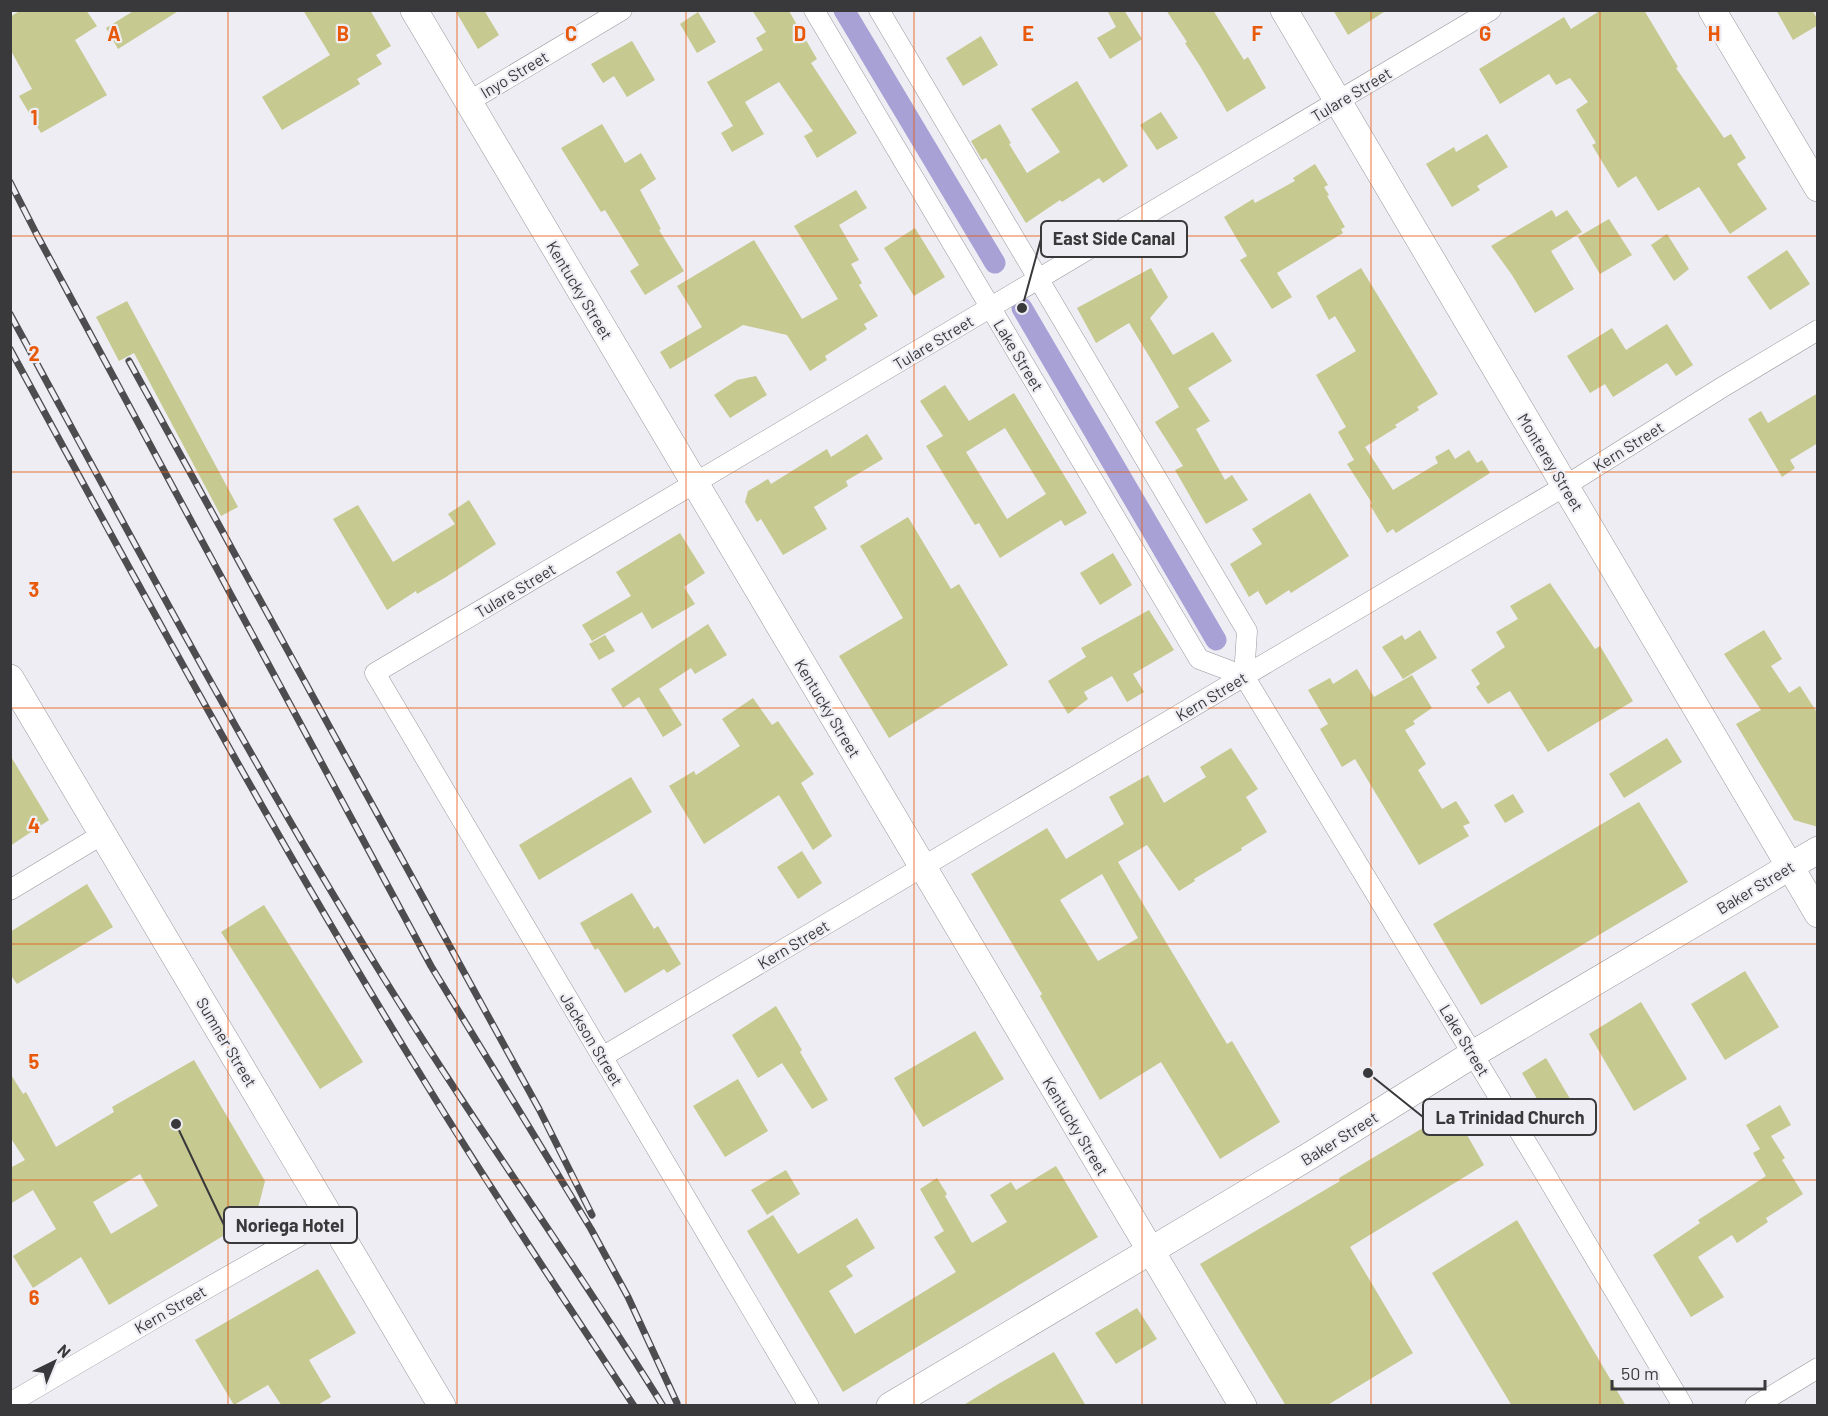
<svg xmlns="http://www.w3.org/2000/svg" width="1828" height="1416" font-family="Barlow,sans-serif">
	<rect width="100%" height="100%" fill="#eeedf3"/>
	<g fill="none" stroke-linecap="round" stroke-linejoin="round">
		<g stroke="#a7a1d6" stroke-width="21">
			<path d="M844 10 995 263"/>
			<path d="M1022 308 1216 640"/>
		</g>
	</g>
	<g fill="#c6c990" fill-rule="evenodd">
		<path d="M21 10H86L97 26 75 40 107 95 41 133 19 96 32 89 10 49V17Z"/>
		<path d="M135 10H180L118 49 106 28Z"/>
		<path d="M303 10H370L391 46 376 55 382 64 357 79 360 84 282 130 262 97 330 55Z"/>
		<path d="M455 10H484L499 35 478 49Z"/>
		<path d="M752 10 789 11 817 59 811 63 857 133 817 158 804 136 813 131 779 82 745 102 764 134 732 152 721 133 733 126 707 82 763 50 756 38 766 32Z"/>
		<path d="M1107 10H1124L1142 39 1110 59 1097 38 1116 27Z"/>
		<path d="M1166 10H1213L1244 60 1248 57 1266 88 1227 112 1200 66 1185 43 1187 42Z"/>
		<path d="M1333 10H1387L1348 35Z"/>
		<path d="M1601 10H1644L1678 67 1676 68 1724 138 1731 134 1746 158 1737 164 1767 209 1730 234 1699 187 1658 211 1636 176 1618 188 1592 145 1596 143 1576 110 1588 102 1570 78 1556 85 1549 74 1500 104 1479 69 1564 17 1571 29Z"/>
		<path d="M1776 10H1812L1818 20V25L1793 40Z"/>
		<path d="M698 12 716 42 697 53 680 24Z"/>
		<path d="M981 36 998 65 963 86 946 58Z"/>
		<path d="M632 41 655 80 627 97 614 76 603 83 591 64Z"/>
		<path d="M1077 81 1128 166 1103 183 1099 178 1062 202 1060 200 1026 223 986 158 982 160 971 141 1000 124 1011 143 1009 144 1027 173 1060 152 1031 109Z"/>
		<path d="M1161 112 1178 138 1157 150 1140 125Z"/>
		<path d="M602 124 625 163 641 153 656 179 640 190 661 229 659 230 684 271 645 295 630 271 639 265 605 210 601 212 561 148Z"/>
		<path d="M1487 134 1508 167 1477 186 1480 190 1452 207 1426 164 1454 147 1456 152Z"/>
		<path d="M1315 164 1328 185 1324 187 1329 195 1327 196 1345 227 1341 229 1343 233 1277 273 1292 297 1272 309 1240 260 1247 256 1224 217 1253 199 1255 203 1295 181 1293 178Z"/>
		<path d="M856 190 867 208 839 225 859 260 851 264 862 283 859 285 878 316 864 324 867 329 825 356 827 360 810 371 787 335 743 325 670 369 660 352 702 327 677 286 754 240 802 319 838 299 794 226Z"/>
		<path d="M1552 210 1556 217 1567 210 1582 232 1551 251 1574 289 1535 313 1512 275 1491 246Z"/>
		<path d="M1609 219 1632 255 1600 274 1578 237Z"/>
		<path d="M915 228 945 277 914 296 884 248Z"/>
		<path d="M1667 234 1689 269 1674 281 1651 245Z"/>
		<path d="M1787 250 1810 284 1770 310 1747 277Z"/>
		<path d="M1151 268 1168 297 1150 318 1173 355 1213 332 1232 361 1188 388 1210 421 1196 429 1225 480 1232 475 1248 500 1206 524 1175 470 1183 466 1155 422 1179 407 1152 361 1129 323 1096 343 1077 308Z"/>
		<path d="M1361 268 1438 394 1417 407 1419 410 1395 425 1397 427 1365 447 1393 490 1438 463 1435 457 1449 449 1455 459 1469 450 1477 463 1482 460 1490 473 1396 533 1393 529 1387 533 1370 505 1372 503 1347 464 1354 460 1338 432 1346 427 1316 375 1356 351 1335 316 1329 320 1316 296Z"/>
		<path d="M127 301 238 507 221 516 134 353 119 361 96 317Z"/>
		<path d="M1667 324 1693 365 1676 376 1667 363 1613 397 1605 384 1590 393 1567 356 1612 328 1626 350Z"/>
		<path d="M756 376 767 395 730 418 714 395 737 380Z"/>
		<path d="M945 385 969 421 1014 393 1087 513 1065 526 1061 520 1000 558 979 523 975 525 926 446 943 436 920 401ZM1005 428 1046 494 1007 519 966 452Z"/>
		<path d="M1818 393V443L1790 460 1795 468 1782 477 1748 419 1761 411 1768 423Z"/>
		<path d="M867 434 883 459 846 481 848 486 814 507 827 529 783 555 761 519 757 522 745 502 748 491 768 479 771 484 827 449 831 457Z"/>
		<path d="M1310 493 1349 556 1291 593 1289 590 1266 605 1258 591 1249 597 1230 564 1262 544 1252 529Z"/>
		<path d="M469 500 496 544 446 577 417 594 416 591 387 610 333 519 358 505 393 562 455 524 448 514Z"/>
		<path d="M908 517 951 589 959 584 1008 665 889 738 839 656 903 618 860 546Z"/>
		<path d="M680 533 705 573 684 587 695 604 652 629 642 612 592 641 582 625 631 596 616 572Z"/>
		<path d="M1113 553 1132 585 1100 605 1080 573Z"/>
		<path d="M1550 583 1595 649 1600 646 1633 701 1548 752 1510 691 1488 704 1476 687 1480 684 1471 670 1505 647 1496 632 1518 619 1510 606Z"/>
		<path d="M1149 610 1174 650 1133 674 1144 692 1127 702 1112 676 1084 692 1088 699 1068 714 1048 681 1086 657 1081 648Z"/>
		<path d="M708 624 727 655 695 674 691 668 659 689 682 725 663 737 639 697 623 708 611 689Z"/>
		<path d="M1420 630 1437 658 1403 679 1382 647 1402 635 1405 640Z"/>
		<path d="M1764 630 1782 659 1771 666 1789 693 1800 686 1818 714V827L1794 820 1736 724 1761 710 1724 654Z"/>
		<path d="M605 635 615 651 599 660 589 644Z"/>
		<path d="M1357 669 1374 697 1412 675 1432 708 1413 721 1415 724 1405 730 1426 764 1418 770 1442 809 1456 801 1470 823 1463 826 1469 836 1419 865 1355 759 1342 767 1320 729 1328 724 1308 690 1330 678 1333 684Z"/>
		<path d="M753 698 772 725 778 721 814 774 801 783 832 836 813 850 779 795 704 844 669 786 694 771 696 775 740 746 722 719Z"/>
		<path d="M1667 738 1682 762 1624 798 1609 774Z"/>
		<path d="M1231 748 1258 789 1246 797 1267 832 1241 848 1242 850 1194 879 1195 881 1179 891 1147 845 1118 862 1227 1044 1232 1041 1280 1122 1220 1159 1161 1062 1100 1100 1040 996 1042 994 971 874 1047 828 1066 859 1124 824 1109 797 1148 775 1164 803 1206 777 1200 767ZM1102 874 1138 938 1098 961 1060 900Z"/>
		<path d="M10 755 49 820 10 846Z"/>
		<path d="M631 777 652 812 539 880 519 845Z"/>
		<path d="M1513 794 1524 812 1505 823 1494 805Z"/>
		<path d="M1639 802 1688 882 1481 1005 1433 924Z"/>
		<path d="M802 851 822 883 798 899 777 867Z"/>
		<path d="M87 884 113 927 17 984 10 974V932Z"/>
		<path d="M632 893 654 929 658 926 681 964 667 973 664 969 625 993 598 948 595 950 580 923Z"/>
		<path d="M264 905 363 1062 320 1089 221 932Z"/>
		<path d="M1745 971 1779 1027 1725 1060 1691 1004Z"/>
		<path d="M1641 1002 1687 1079 1634 1111 1589 1034Z"/>
		<path d="M776 1006 802 1050 800 1052 828 1100 812 1109 782 1063 758 1078 732 1035Z"/>
		<path d="M975 1031 1004 1079 923 1127 894 1078Z"/>
		<path d="M1546 1058 1582 1119 1558 1135 1522 1073Z"/>
		<path d="M194 1060 265 1181 256 1216 109 1305 81 1257 33 1288 13 1256 56 1229 33 1190 10 1204V1168L25 1160 10 1137V1073L23 1094 26 1092 56 1147 114 1112 112 1107ZM140 1174 158 1206 111 1234 93 1202Z"/>
		<path d="M738 1079 768 1131 725 1157 693 1106Z"/>
		<path d="M1780 1105 1791 1125 1771 1136 1785 1158 1782 1160 1803 1194 1766 1218 1768 1222 1737 1243 1732 1235 1698 1257 1724 1297 1691 1317 1653 1255 1700 1223 1698 1220 1766 1176 1753 1153 1760 1149 1746 1125Z"/>
		<path d="M1453 1110 1484 1165 1350 1247 1413 1353 1326 1406H1286L1200 1264 1340 1181 1339 1178Z"/>
		<path d="M1056 1166 1098 1237 843 1392 747 1231 773 1215 798 1254 857 1218 875 1248 846 1266 853 1276 829 1291 855 1334 956 1272 934 1237 944 1231 920 1189 937 1178 947 1194 945 1196 972 1243 1007 1222 990 1195 1011 1182 1016 1190Z"/>
		<path d="M786 1170 800 1194 767 1215 751 1190Z"/>
		<path d="M1517 1220 1626 1406H1512L1432 1273Z"/>
		<path d="M318 1269 356 1333 309 1360 331 1397 316 1406H282L268 1385 234 1405 195 1340Z"/>
		<path d="M1137 1308 1157 1339 1116 1364 1095 1333Z"/>
		<path d="M1054 1352 1086 1406H962L1000 1383Z"/>
	</g>
	<g fill="none" stroke-linecap="round" stroke-linejoin="round">
		<defs>
			<g id="street">
				<path d="M814 10 1199 659 1244 676"/>
				<path d="M879 10 1247 631 1244 676 1541 1167 1683 1406"/>
				<path d="M468 102 622 10"/>
				<path d="M10 890 103 834"/>
				<path d="M602 1057 1565 486 1721 388 1818 330"/>
				<path d="M10 1403 167 1311 331 1218"/>
				<path d="M809 1406 375 673 1491 10"/>
				<path d="M1755 1406 1818 1368"/>
			</g>
			<g id="secondary">
				<path d="M414 10 1243 1406"/>
				<path d="M1284 10 1818 914"/>
				<path d="M1712 10 1818 188"/>
				<path d="M10 678 442 1406"/>
				<path d="M890 1406 1311 1155 1473 1054 1818 850"/>
			</g>
		</defs>
		<use href="#street" stroke="#98989d" stroke-width="21"/>
		<use href="#secondary" stroke="#98989d" stroke-width="28"/>
		<use href="#street" stroke="#fff" stroke-width="20"/>
		<use href="#secondary" stroke="#fff" stroke-width="27"/>
		<defs>
			<g id="rail">
				<path d="M10 182 37 235 431 966 591 1229 628 1297 677 1403"/>
				<path d="M10 314C129 533 246 754 377 967 468 1116 571 1257 663 1406"/>
				<path d="M10 349C142 592 273 834 417 1069 486 1183 561 1294 634 1406"/>
				<path d="M129 361 539 1109 592 1215"/>
			</g>
		</defs>
		<use href="#rail" stroke="#4d4d50" stroke-width="7"/>
		<use href="#rail" stroke="#eeedf3" stroke-width="4.5" stroke-dasharray="14" stroke-linecap="butt"/>
	</g>
	<path fill="none" stroke="#e8590c" stroke-width="1.5" stroke-opacity="0.55" d="M228 10V1406M457 10V1406M686 10V1406M914 10V1406M1142 10V1406M1371 10V1406M1600 10V1406M10 236H1818M10 472H1818M10 708H1818M10 944H1818M10 1180H1818"/>
	<g text-anchor="middle" dominant-baseline="central" stroke-width="4.5" stroke-linejoin="round" paint-order="stroke">
		<g font-size="16" fill="#39393b" stroke="#eeedf3">
			<text transform="translate(514 74) rotate(-31)">Inyo Street</text>
			<text transform="translate(1351 94) rotate(-31)">Tulare Street</text>
			<text transform="translate(580 290) rotate(59)">Kentucky Street</text>
			<text transform="translate(933 342) rotate(-31)">Tulare Street</text>
			<text transform="translate(1019 355) rotate(59)">Lake Street</text>
			<text transform="translate(1628 446) rotate(-32)">Kern Street</text>
			<text transform="translate(1551 462) rotate(59)">Monterey Street</text>
			<text transform="translate(515 590) rotate(-31)">Tulare Street</text>
			<text transform="translate(1211 696) rotate(-31)">Kern Street</text>
			<text transform="translate(828 708) rotate(59)">Kentucky Street</text>
			<text transform="translate(1755 887) rotate(-31)">Baker Street</text>
			<text transform="translate(793 944) rotate(-31)">Kern Street</text>
			<text transform="translate(592 1039) rotate(59)">Jackson Street</text>
			<text transform="translate(1465 1040) rotate(59)">Lake Street</text>
			<text transform="translate(227 1042) rotate(59)">Sumner Street</text>
			<text transform="translate(1076 1126) rotate(59)">Kentucky Street</text>
			<text transform="translate(1339 1138) rotate(-32)">Baker Street</text>
			<text transform="translate(170 1309) rotate(-30)">Kern Street</text>
		</g>
	</g>
	<g font-size="20" text-anchor="middle" font-weight="bold" fill="#e8590c" stroke="#eeedf3" stroke-width="4.5" stroke-linejoin="round" paint-order="stroke">
		<text x="114" y="41">A</text>
		<text x="343" y="41">B</text>
		<text x="571" y="41">C</text>
		<text x="800" y="41">D</text>
		<text x="1028" y="41">E</text>
		<text x="1257" y="41">F</text>
		<text x="1485" y="41">G</text>
		<text x="1714" y="41">H</text>
		<text x="34" y="125">1</text>
		<text x="34" y="361">2</text>
		<text x="34" y="597">3</text>
		<text x="34" y="833">4</text>
		<text x="34" y="1069">5</text>
		<text x="34" y="1305">6</text>
	</g>
	<path fill="none" stroke="#39393b" stroke-width="2" d="M1022 308L1041 239M1368 1073L1423 1117M176 1124L224 1225"/>
	<g fill="#39393b" stroke="#eeedf3" stroke-width="2">
		<circle cx="1022" cy="308" r="6"/>
		<circle cx="1368" cy="1073" r="6"/>
		<circle cx="176" cy="1124" r="6"/>
	</g>
	<g fill="#eeedf3" stroke="#39393b" stroke-width="2">
		<rect x="1041" y="221" width="146" height="36" rx="6"/>
		<rect x="1423" y="1099" width="173" height="36" rx="6"/>
		<rect x="224" y="1207" width="133" height="36" rx="6"/>
	</g>
	<g font-size="18" text-anchor="middle" font-weight="bold" fill="#39393b">
		<text x="1114" y="245">East Side Canal</text>
		<text x="1510" y="1124">La Trinidad Church</text>
		<text x="290" y="1232">Noriega Hotel</text>
	</g>
	<rect width="1828" height="1416" fill="none" stroke="#39393b" stroke-width="24"/>
	<g transform="translate(54 1362) rotate(43)" stroke="#eeedf3" stroke-width="4.5" paint-order="stroke">
	<path d="M0-4.5L10 22L0 15L-10 22Z" fill="#39393b"/>
	<text y="-9" font-size="16" font-weight="bold" text-anchor="middle" fill="#39393b">N</text>
	</g>
	<path d="M1612 1380v9h153v-9" fill="none" stroke="#39393b" stroke-width="3"/>
	<text x="1621" y="1380" font-size="18" fill="#39393b" stroke="#eeedf3" stroke-width="4.5" paint-order="stroke">50 m</text>
</svg>
